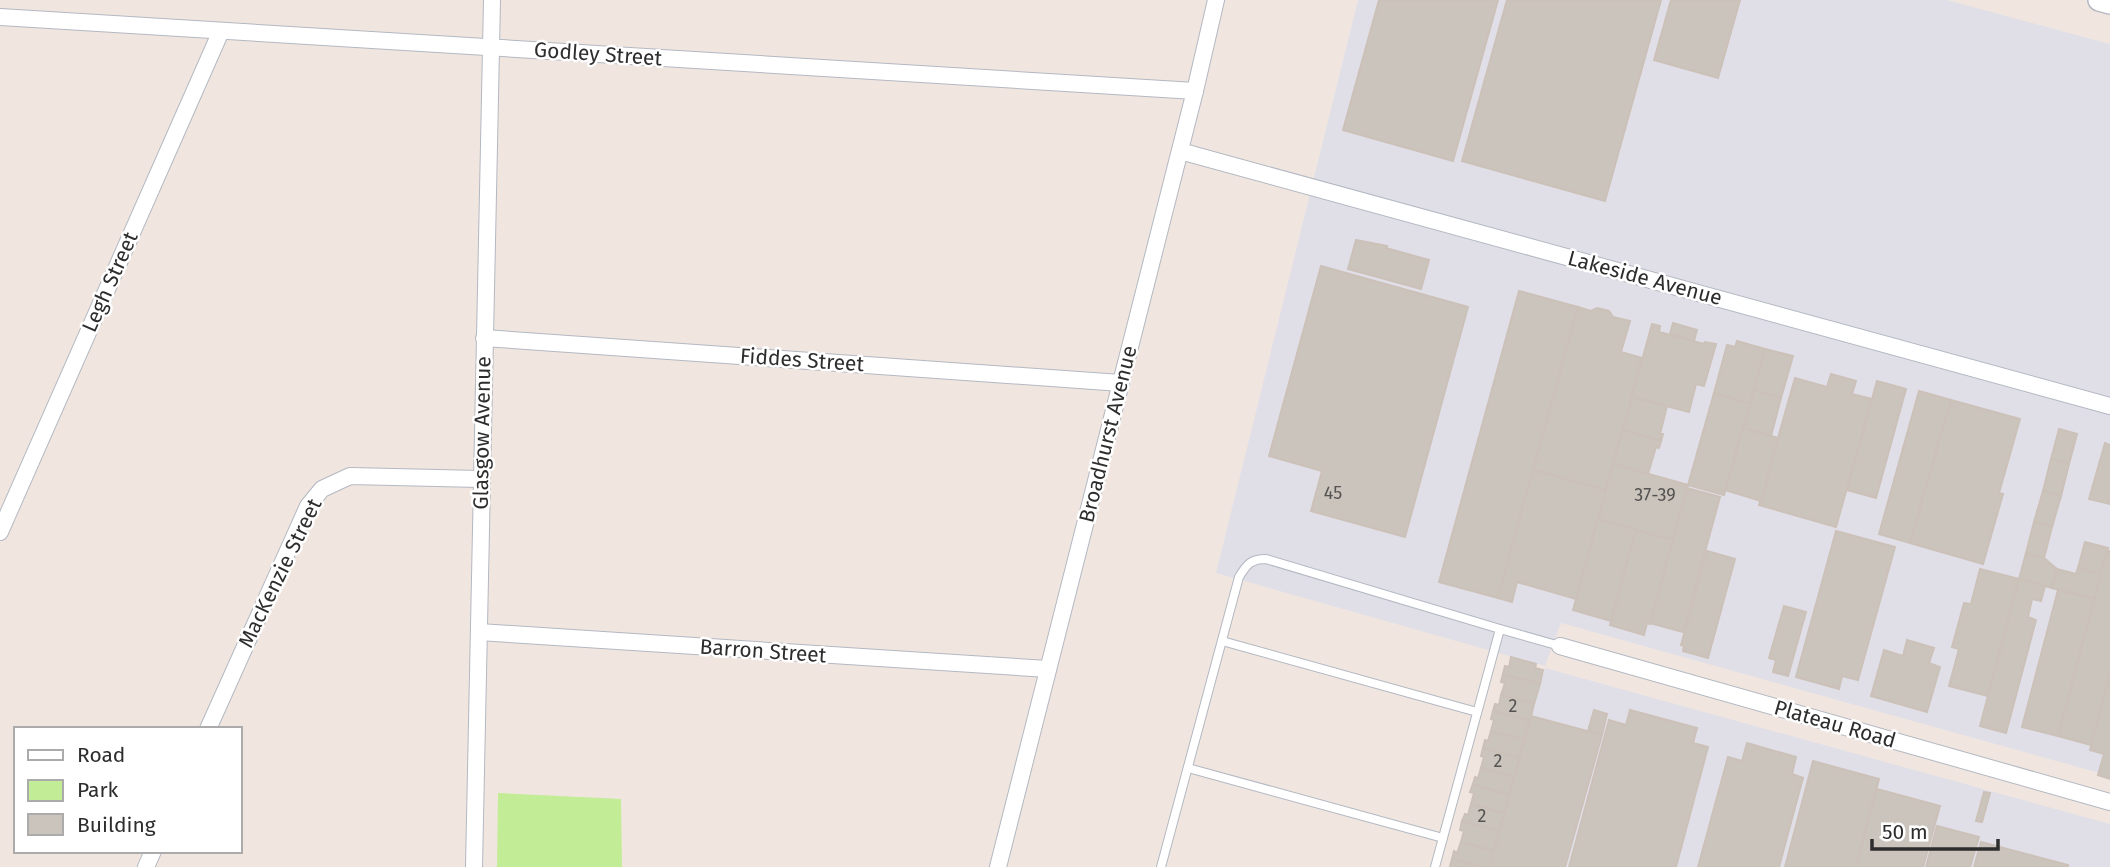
<svg xmlns="http://www.w3.org/2000/svg" width="2110" height="867" font-family="'Fira Sans',sans-serif">
	<rect width="100%" height="100%" fill="#f0e6df"/>
	<g fill="#e0dfe8">
		<path d="M1358 0H1947L2110 44V776L1561 623 1545 666 1216 573Z"/>
		<path d="M1545 668 2110 824V867H1487Z"/>
	</g>
	<path fill="#c2ec96" d="M498 793 621 799 622 867H497Z"/>
	<g fill="#cbc4bd" stroke="#ccc1b8" stroke-width="2">
		<path d="M1379 0H1498L1453 161 1343 130Z"/>
		<path d="M1507 0H1661L1605 201 1462 161Z"/>
		<path d="M1671 0H1740L1718 78 1654 60Z"/>
		<path d="M1356 240 1387 246 1386 248 1429 260 1421 289 1348 269Z"/>
		<path d="M1321 266 1468 307 1405 537 1311 511 1322 471 1269 456Z"/>
		<path d="M1519 291 1578 307 1498 598 1439 582Z"/>
		<path d="M1578 307 1591 311 1597 308 1609 311 1613 317 1630 321 1621 352 1642 358 1606 490 1533 470Z"/>
		<path d="M1673 323 1697 330 1694 341 1670 334Z"/>
		<path d="M1652 324 1660 326 1659 332 1704 344 1705 342 1716 344 1704 386 1696 384 1689 412 1632 397Z"/>
		<path d="M1737 341 1765 349 1750 404 1714 393 1727 345 1735 347Z"/>
		<path d="M1765 349 1793 356 1781 398 1754 390Z"/>
		<path d="M1831 374 1856 381 1852 394 1872 399 1836 527 1759 505 1795 378 1827 387Z"/>
		<path d="M1877 381 1906 389 1876 498 1847 490Z"/>
		<path d="M1754 390 1781 398 1771 436 1743 428Z"/>
		<path d="M1919 391 1951 400 1910 543 1879 534Z"/>
		<path d="M1714 393 1750 404 1724 495 1688 485Z"/>
		<path d="M1632 397 1667 406 1660 434H1663L1661 441 1623 430Z"/>
		<path d="M1951 400 2020 419 1999 493 2003 494 1983 564 1910 543Z"/>
		<path d="M1743 428 1778 438 1761 501 1725 490Z"/>
		<path d="M2059 429 2077 434 2069 464 2051 459Z"/>
		<path d="M1623 430 1661 441 1659 448 1656 447 1648 474 1613 464Z"/>
		<path d="M2105 443 2110 445V504L2089 499Z"/>
		<path d="M2051 459 2069 464 2061 496 2043 491Z"/>
		<path d="M1613 464 1688 485 1673 540 1598 519Z"/>
		<path d="M1533 470 1606 490 1576 599 1517 582 1512 602 1498 598Z"/>
		<path d="M1687 488 1720 497 1683 632 1650 623Z"/>
		<path d="M2043 491 2061 496 2052 527 2034 522Z"/>
		<path d="M1598 519 1636 530 1611 621 1573 610Z"/>
		<path d="M2034 522 2052 527 2044 558 2026 553Z"/>
		<path d="M1636 530 1673 540 1650 624 1647 623 1644 635 1610 625Z"/>
		<path d="M1836 531 1895 547 1858 680 1842 676 1839 689 1796 677Z"/>
		<path d="M2085 542 2108 548 2101 574 2078 568Z"/>
		<path d="M1707 551 1735 559 1708 658 1683 651 1684 646 1681 645Z"/>
		<path d="M2107 551H2110V674L2091 745 2058 736Z"/>
		<path d="M2026 553 2044 558 2057 569 2052 588 2019 579Z"/>
		<path d="M2078 568 2101 574 2094 599 2052 588 2057 569 2076 574Z"/>
		<path d="M1980 569 2019 579 1988 696 1949 686 1959 649 1952 647 1964 603 1971 604Z"/>
		<path d="M2019 579 2045 586 2041 601 2032 599 2028 617 2036 620 2006 733 1980 726Z"/>
		<path d="M2058 590 2094 599 2058 736 2022 727Z"/>
		<path d="M1784 606 1806 612 1788 676 1773 672 1776 660 1769 658Z"/>
		<path d="M1907 640 1934 648 1929 663 1940 667 1927 712 1871 696 1884 650 1903 656Z"/>
		<path d="M1511 657 1536 664 1535 668 1543 670 1540 684 1503 674 1505 666 1509 667Z"/>
		<path d="M1503 674 1540 684 1534 704 1501 695 1505 683 1501 682Z"/>
		<path d="M2110 674V779L2098 775 2104 754 2090 750Z"/>
		<path d="M1501 695 1534 704 1530 721 1493 711 1495 704 1499 705Z"/>
		<path d="M1594 710 1607 714 1602 735 1588 731Z"/>
		<path d="M1630 710 1697 728 1693 743 1708 747 1676 867H1569L1609 720 1626 725Z"/>
		<path d="M1493 711 1530 721 1524 740 1491 731 1494 720 1491 719Z"/>
		<path d="M1531 716 1602 735 1565 867H1489Z"/>
		<path d="M1491 731 1524 740 1519 758 1483 748 1485 740 1488 741Z"/>
		<path d="M1747 743 1796 757 1792 774 1803 778 1779 867H1698L1728 757 1742 761Z"/>
		<path d="M1483 748 1519 758 1514 777 1481 768 1484 757 1481 756Z"/>
		<path d="M1813 761 1879 779 1856 867H1785Z"/>
		<path d="M1481 768 1514 777 1509 795 1473 784 1475 777 1478 778Z"/>
		<path d="M1473 784 1509 795 1504 814 1471 804 1474 793 1470 792Z"/>
		<path d="M1877 789 1940 806 1923 867H1856Z"/>
		<path d="M1984 792 1990 793 1982 822 1976 821Z"/>
		<path d="M1471 804 1504 814 1499 831 1462 821 1465 814 1468 815Z"/>
		<path d="M1462 821 1499 831 1494 851 1461 842 1464 831 1460 830Z"/>
		<path d="M1937 826 1979 837 1970 867H1926Z"/>
		<path d="M1461 842 1494 851 1489 867H1481L1452 859 1454 851 1457 853Z"/>
		<path d="M1981 842 2068 865V867H1974Z"/>
		<path d="M1452 859 1481 867H1452L1450 866Z"/>
	</g>
	<g fill="none" stroke-linecap="round" stroke-linejoin="round">
		<defs>
			<g id="lane">
				<path d="M1222 641 1477 712"/>
				<path d="M1188 768 1443 838"/>
				<path d="M1161 867 1239 577C1247 564 1251 559 1266 559L1500 629"/>
				<path d="M1435 867 1500 629 1560 646"/>
			</g>
			<g id="street">
				<path d="M0 17 1195 91"/>
				<path d="M1180 151 2110 406"/>
				<path d="M484 338 1121 383"/>
				<path d="M0 532 221 31"/>
				<path d="M479 632 1048 669"/>
				<path d="M1560 646 2110 802"/>
				<path d="M208 729 308 506 322 489 350 476 480 479"/>
				<path d="M146 867 153 851"/>
				<path d="M474 867 492 0"/>
				<path d="M998 867 1195 91 1216 0"/>
			</g>
			<path id="secondary" d="M2099 0 2110 3"/>
		</defs>
		<use href="#lane" stroke="#b3b8c2" stroke-width="10"/>
		<use href="#street" stroke="#b3b8c2" stroke-width="18"/>
		<use href="#secondary" stroke="#b3b8c2" stroke-width="24"/>
		<use href="#lane" stroke="#fff" stroke-width="8"/>
		<use href="#street" stroke="#fff" stroke-width="16"/>
		<use href="#secondary" stroke="#fff" stroke-width="21"/>
	</g>
	<g text-anchor="middle" dominant-baseline="central" stroke-width="5" stroke-linejoin="round" paint-order="stroke">
		<g font-size="18" fill="#545351">
			<text x="1333" y="493">45</text>
			<text x="1655" y="495">37-39</text>
			<text x="1513" y="706">2</text>
			<text x="1498" y="761">2</text>
			<text x="1482" y="816">2</text>
		</g>
		<g font-size="21" fill="#2d2d2d" stroke="#fff">
			<text transform="translate(598 54) rotate(4)">Godley Street</text>
			<text transform="translate(1645 278) rotate(15)">Lakeside Avenue</text>
			<text transform="translate(110 282) rotate(-66)">Legh Street</text>
			<text transform="translate(802 360) rotate(4)">Fiddes Street</text>
			<text transform="translate(482 433) rotate(-89)">Glasgow Avenue</text>
			<text transform="translate(1108 434) rotate(-76)">Broadhurst Avenue</text>
			<text transform="translate(280 573) rotate(-64)">MacKenzie Street</text>
			<text transform="translate(763 651) rotate(4)">Barron Street</text>
			<text transform="translate(1835 724) rotate(16)">Plateau Road</text>
		</g>
	</g>
	<rect x="14" y="727" width="228" height="126" fill="#ffffff" stroke="#ababab" stroke-width="2"/>
	<rect x="28" y="750" width="35" height="10" fill="#ffffff" stroke="#ababab" stroke-width="2"/>
	<text x="77" y="762" font-size="21" fill="#2d2d2d">Road</text>
	<rect x="28" y="780" width="35" height="21" fill="#c2ec96" stroke="#ababab" stroke-width="2"/>
	<text x="77" y="797" font-size="21" fill="#2d2d2d">Park</text>
	<rect x="28" y="814" width="35" height="21" fill="#cbc4bd" stroke="#ababab" stroke-width="2"/>
	<text x="77" y="832" font-size="21" fill="#2d2d2d">Building</text>
	<path d="M1872 839v10h126v-10" fill="none" stroke="#2d2d2d" stroke-width="3.5"/>
	<text x="1882" y="839" font-size="21" fill="#2d2d2d" stroke="#ffffff" stroke-width="5" paint-order="stroke">50 m</text>
</svg>
